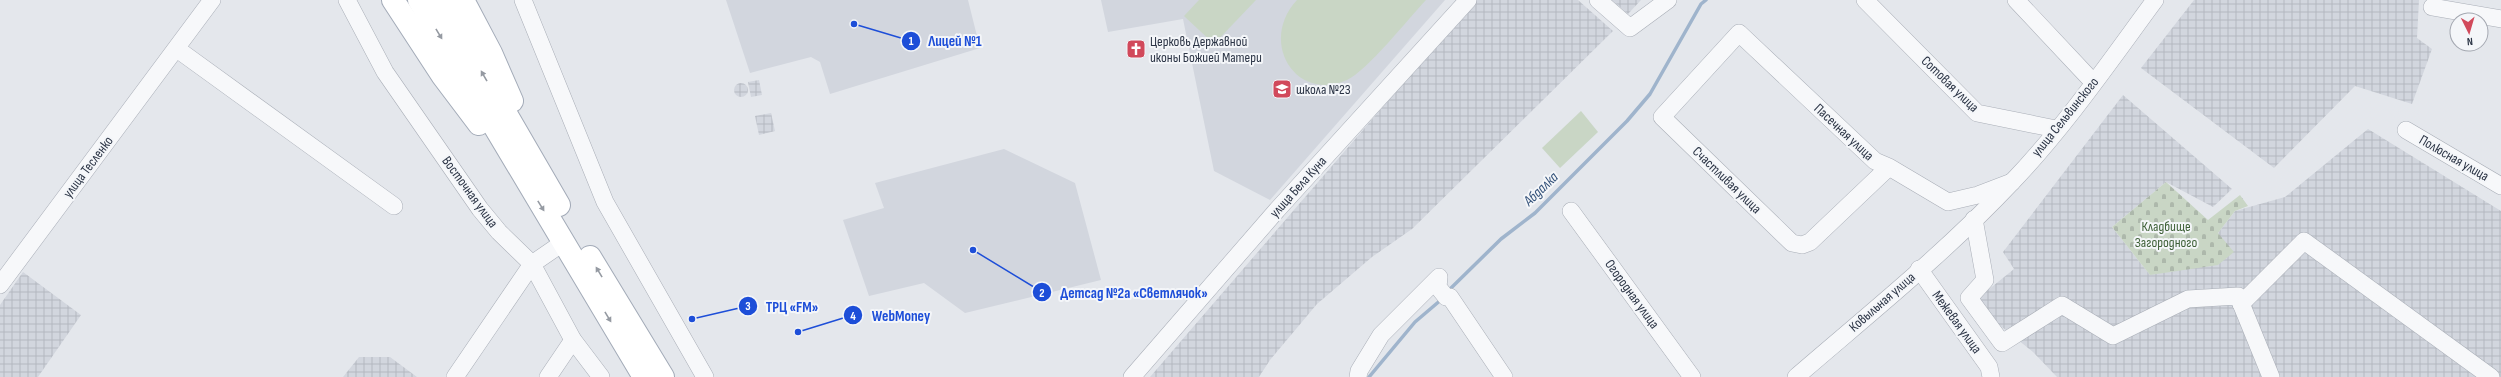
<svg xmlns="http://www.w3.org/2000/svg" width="2501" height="377" font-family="'Sofia Sans Condensed',sans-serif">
	<defs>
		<pattern id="industrial-grid" width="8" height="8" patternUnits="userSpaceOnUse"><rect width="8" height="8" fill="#d2d6de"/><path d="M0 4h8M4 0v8" fill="none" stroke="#b4b8c0"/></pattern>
		<pattern id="cemetery-stones" width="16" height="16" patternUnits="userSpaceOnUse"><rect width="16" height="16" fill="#c9d6c5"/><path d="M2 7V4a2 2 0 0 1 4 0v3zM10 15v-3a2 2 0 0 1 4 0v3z" fill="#adb8ab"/></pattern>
	</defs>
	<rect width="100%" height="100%" fill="#e4e7ec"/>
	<g fill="#d2d6de">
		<path d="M726 0H968L980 48 830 94 820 62 811 57 750 73Z"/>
		<path d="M1101 0H1445L1270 200 1214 171 1183 19 1108 32Z"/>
		<path d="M1004 149 1075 183 1101 280 965 313 924 283 869 296 843 220 884 208 875 183Z"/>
	</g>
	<g fill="url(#industrial-grid)">
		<path d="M1475 0H1578L1613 31 1412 229 1372 257 1317 304 1270 360 1259 377H1150Z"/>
		<path d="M1612 0H1641L1628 14Z"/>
		<path d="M2194 0H2419L2417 38 2432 49 2412 104 2355 86 2274 168 2141 68Z"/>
		<path d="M759 80 762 95 751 97 748 82Z"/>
		<circle cx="741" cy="90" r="7"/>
		<path d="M2123 95 2232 189 2213 207 2166 182 2112 227 2150 275 2218 233 2235 211 2285 197 2368 129 2501 211V377H2057L2033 352 1972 303 2014 269 2003 252Z"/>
		<path d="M771 113 775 131 759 135 755 116Z"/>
		<path d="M23 272 81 315 38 377H0V305Z"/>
		<path d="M359 357H390L417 377H343Z"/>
	</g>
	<path fill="url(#cemetery-stones)" d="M2166 182 2208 220 2240 195 2248 206 2235 211 2218 233 2234 252 2218 265 2150 275 2112 227Z"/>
	<g fill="#c9d6c5">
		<path d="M1199 0H1256L1214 44 1184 16Z"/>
		<path d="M1297 0H1426C1409 18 1367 71 1347 80 1296 103 1258 42 1297 0Z"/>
		<path d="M1581 111 1598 132 1560 168 1542 148Z"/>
	</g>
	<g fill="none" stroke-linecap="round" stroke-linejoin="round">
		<g stroke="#9fb4cc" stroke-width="3.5">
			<path d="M1448 291 1501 239 1535 213 1627 121 1650 94 1701 4 1706 0"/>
			<path d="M1369 377 1415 322 1442 299"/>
		</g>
		<defs>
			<g id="minor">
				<path d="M347 0 385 72 480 209 499 232 532 264 573 340 601 377"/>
				<path d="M523 0 605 202 705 377"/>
				<path d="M1598 0 1630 28 1668 0"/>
				<path d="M1865 0 1977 113 2056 129"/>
				<path d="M2016 0 2093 82"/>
				<path d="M2432 7 2501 19"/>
				<path d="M177 49 394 206"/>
				<path d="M2406 130 2501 186"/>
				<path d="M1889 167 1810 242 1802 245 1792 243 1662 117 1739 33 1875 161 1889 167 1948 202 1978 195 2012 182"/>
				<path d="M1571 211 1692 377"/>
				<path d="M1974 219 1985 280 1969 298 2002 343 2062 305 2113 336 2188 299 2238 296 2271 377"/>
				<path d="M1919 269 1989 367 1991 377"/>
				<path d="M0 285 212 0"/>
				<path d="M2241 304 2304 241 2491 377"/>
				<path d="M455 377 532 264 564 242"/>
				<path d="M548 377 573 340"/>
				<path d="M1132 377 1277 210 1468 0"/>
				<path d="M1358 377 1359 371 1381 335 1439 277 1438 287 1446 297H1450L1504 377"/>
				<path d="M1796 377C1869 314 1945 253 2011 183 2064 128 2110 61 2155 0"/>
			</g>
			<g id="major">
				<path d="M393 0 442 75 479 124"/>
				<path d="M419 0 644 377"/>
				<path d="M440 0 559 205"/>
				<path d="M463 0 491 53 512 101"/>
				<path d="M590 257 663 377"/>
			</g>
		</defs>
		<use href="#minor" stroke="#a9aeb7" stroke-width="18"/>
		<use href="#major" stroke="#a3abb8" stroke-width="24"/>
		<use href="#minor" stroke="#f7f8fa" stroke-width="17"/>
		<use href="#major" stroke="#fff" stroke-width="22"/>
	</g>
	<defs><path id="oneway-solid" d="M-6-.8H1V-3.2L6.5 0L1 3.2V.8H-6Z"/></defs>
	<g fill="#959aa2">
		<use href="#oneway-solid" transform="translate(439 34) rotate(59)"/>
		<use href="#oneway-solid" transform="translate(484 76) rotate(-120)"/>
		<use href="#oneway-solid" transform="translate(541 206) rotate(58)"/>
		<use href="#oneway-solid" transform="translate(599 272) rotate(-121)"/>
		<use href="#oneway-solid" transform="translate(608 317) rotate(59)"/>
	</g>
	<defs>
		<symbol id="church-square" viewBox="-11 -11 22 22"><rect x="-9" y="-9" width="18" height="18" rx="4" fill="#d1495b" stroke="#f4f6f9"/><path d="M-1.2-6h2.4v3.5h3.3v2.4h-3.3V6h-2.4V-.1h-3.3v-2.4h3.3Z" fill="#fff"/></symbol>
		<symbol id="school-square" viewBox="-11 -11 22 22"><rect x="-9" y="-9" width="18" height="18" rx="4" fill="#d1495b" stroke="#f4f6f9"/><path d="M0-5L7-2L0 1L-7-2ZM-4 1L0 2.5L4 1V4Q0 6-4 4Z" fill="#fff"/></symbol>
	</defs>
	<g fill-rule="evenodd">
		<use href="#church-square" x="1125" y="38" width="22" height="22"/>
		<use href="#school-square" x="1271" y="78" width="22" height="22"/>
	</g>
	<g text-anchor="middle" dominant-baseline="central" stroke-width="4" stroke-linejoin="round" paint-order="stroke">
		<g font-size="14" fill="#2b3445" stroke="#f4f6f9" text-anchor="start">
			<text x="1150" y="41">Церковь Державной<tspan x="1150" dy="16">иконы Божией Матери</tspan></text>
			<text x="1296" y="89">школа №23</text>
		</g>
		<g font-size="14" fill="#2b3445" stroke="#f4f6f9">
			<text transform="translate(1950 84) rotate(44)">Сотовая улица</text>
			<text transform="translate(2065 117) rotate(-51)">улица Сельвинского</text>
			<text transform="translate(1844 132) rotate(43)">Пасечная улица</text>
			<text transform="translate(2454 158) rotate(30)">Полюсная улица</text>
			<text transform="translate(88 167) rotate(-53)">улица Тесленко</text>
			<text transform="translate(1727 180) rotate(44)">Счастливая улица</text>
			<text transform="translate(1298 187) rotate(-48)">улица Бела Куна</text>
			<text transform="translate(470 192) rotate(54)">Восточная улица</text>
			<text transform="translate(1632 294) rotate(54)">Огородная улица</text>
			<text transform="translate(1882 302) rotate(-41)">Ковыльная улица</text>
			<text transform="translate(1957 322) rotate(54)">Межевая улица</text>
		</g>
		<g font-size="14" fill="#3f6138" stroke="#f4f6f9">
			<text x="2166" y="226">Кладбище<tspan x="2166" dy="16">Загородного</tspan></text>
		</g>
		<g font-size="15" font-style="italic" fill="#34527a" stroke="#f4f6f9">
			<text transform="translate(1541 189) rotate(-44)">Абдалка</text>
		</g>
	</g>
	<path fill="none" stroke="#1d4ed8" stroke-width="1.5" d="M854 24L911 41M973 250L1042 292M692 319L748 306M798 332L853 315"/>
	<g fill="#1d4ed8" stroke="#f4f6f9" stroke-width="1.5">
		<circle cx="854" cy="24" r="4"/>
		<circle cx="973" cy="250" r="4"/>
		<circle cx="692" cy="319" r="4"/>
		<circle cx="798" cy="332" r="4"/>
		<circle cx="911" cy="41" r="10"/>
		<circle cx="1042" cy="292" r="10"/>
		<circle cx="748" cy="306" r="10"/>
		<circle cx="853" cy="315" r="10"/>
	</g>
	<g font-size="12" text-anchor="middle" font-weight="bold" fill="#fff">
		<text x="911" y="45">1</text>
		<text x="1042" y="297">2</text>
		<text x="748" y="310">3</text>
		<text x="853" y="320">4</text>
	</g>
	<g font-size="15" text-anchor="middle" font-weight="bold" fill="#1d4ed8" stroke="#f4f6f9" stroke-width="4" stroke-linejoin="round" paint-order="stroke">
		<text x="955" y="46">Лицей №1</text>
		<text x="1134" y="298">Детсад №2а «Светлячок»</text>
		<text x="792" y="312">ТРЦ «FM»</text>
		<text x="901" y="321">WebMoney</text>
	</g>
	<g transform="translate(2469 32) rotate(175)"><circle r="19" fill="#f4f6f9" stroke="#a4a8b1"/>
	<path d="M0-3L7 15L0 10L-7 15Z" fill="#d1495b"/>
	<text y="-6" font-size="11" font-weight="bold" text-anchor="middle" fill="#2b3445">N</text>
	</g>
</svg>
